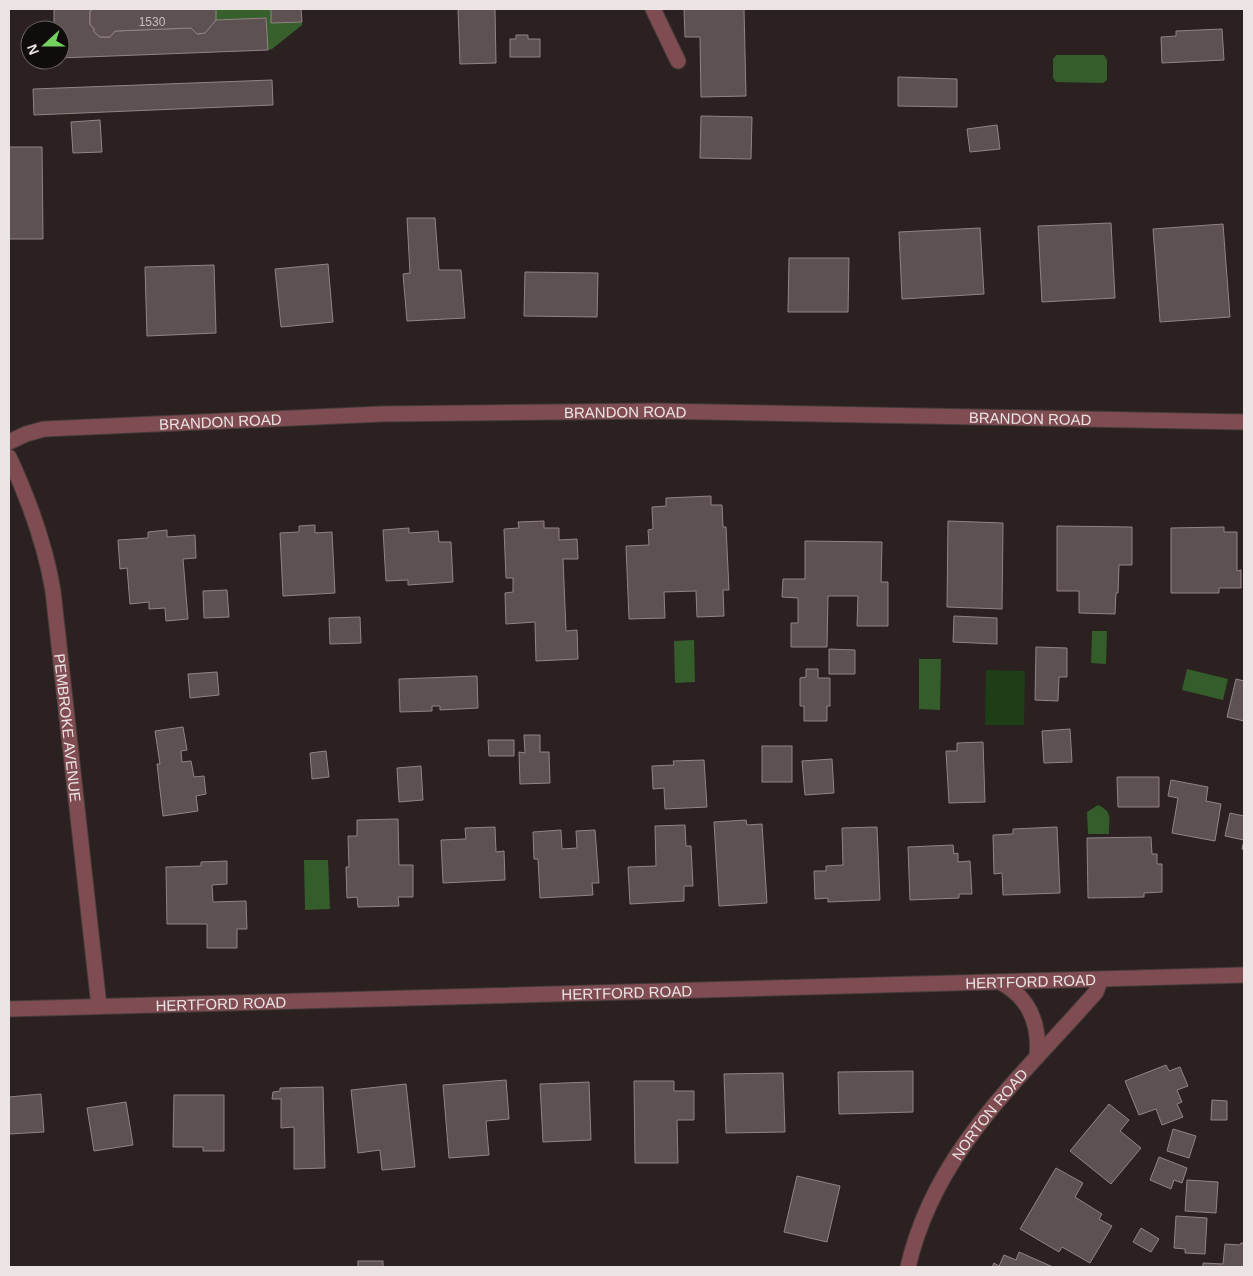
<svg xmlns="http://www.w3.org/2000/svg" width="1253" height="1276" font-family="Arial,sans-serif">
	<rect width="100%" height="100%" fill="#2c2121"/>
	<path fill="#1e3e17" d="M986 670 1025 671 1024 725H985Z"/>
	<path fill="#37602d" d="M216 9H271L272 23 302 22V25L272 49 268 50 266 18 216 20Z"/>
	<g fill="#345d2b">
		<path d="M1056 55H1104L1107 60V80L1103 83 1056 82 1053 78V59Z"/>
		<path d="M1092 631H1107L1106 664 1091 663Z"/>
		<path d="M694 640 695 682 675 683 674 641Z"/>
		<path d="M919 659H941L940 710 919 709Z"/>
		<path d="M1187 669 1228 679 1223 700 1182 690Z"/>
		<path d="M1098 805C1113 812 1109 818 1109 834H1088L1087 812Z"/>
		<path d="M304 860H328L330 909 305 910Z"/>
	</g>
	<g fill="#5e5151" stroke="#928484">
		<path d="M54 9H93L90 11V25L94 28V32L100 37H110L115 31 191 28 197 34 205 33 216 20 266 18 268 50 60 58V30H54Z"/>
		<path d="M93 9H216V20L205 33 197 34 191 28 115 31 110 37H100L94 32V28L90 25V11Z"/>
		<path d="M271 9H301L302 22 271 23Z"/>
		<path d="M458 9H495L496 63 460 64Z"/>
		<path d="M684 9H744L746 96 701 97 700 37H685Z"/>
		<path d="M1222 29 1224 60 1162 63 1161 37 1176 36V31Z"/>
		<path d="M516 35H528V39H540V57H510V39H516Z"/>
		<path d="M898 77 957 79V107L898 106Z"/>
		<path d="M272 80 273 105 34 115 33 89Z"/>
		<path d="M701 116 752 117 751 159 700 158Z"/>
		<path d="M100 120 102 152 73 153 71 122Z"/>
		<path d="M997 125 1000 149 970 152 967 129Z"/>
		<path d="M9 147H42L43 239H9Z"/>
		<path d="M407 218H435L439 270H461L465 318 407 321 403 274 410 273Z"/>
		<path d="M1111 223 1115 298 1042 302 1038 226Z"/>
		<path d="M1223 224 1230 317 1160 322 1153 229Z"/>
		<path d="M980 228 984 294 902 299 899 232Z"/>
		<path d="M789 258H849L848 312H788Z"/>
		<path d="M328 264 333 322 281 327 275 269Z"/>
		<path d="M214 265 216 333 147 336 145 267Z"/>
		<path d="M525 272 598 273 597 317 524 316Z"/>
		<path d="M711 496V505H722L723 527H726L729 590H723L724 616 697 617 696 591 664 592 665 618 629 619 626 546 649 545 648 530 653 529 652 507 666 506V498Z"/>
		<path d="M544 521V528H559V540L577 539 578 559H563L566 631 577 630 578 659 536 661 535 622 506 624 505 593 513 592V578H506L504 529 519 528 518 522Z"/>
		<path d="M948 521 1003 523 1002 609 947 607Z"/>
		<path d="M315 525V533L332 532 335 593 283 596 280 533 299 532V526Z"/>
		<path d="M1057 526 1132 527V565H1119L1118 593H1116L1115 614 1079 613V591H1057Z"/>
		<path d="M1224 527V532H1237V571L1241 570V588H1219V593H1171V528Z"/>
		<path d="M409 528V533L438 531 439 542H451L453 582 408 585V580L386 581 383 530Z"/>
		<path d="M167 530V537L195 535 196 558 183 559 188 619 166 621 165 608 149 609V602L130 604 127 568 120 569 118 540 148 538V532Z"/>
		<path d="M805 541 882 542 881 582H888V626H857L858 596H828L827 647H791V623H798V598L782 597 783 579H805Z"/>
		<path d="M227 590 229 617 204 618 203 591Z"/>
		<path d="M954 616 997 618V644L953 642Z"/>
		<path d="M360 617 361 643 330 644 329 618Z"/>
		<path d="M1036 647 1067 648V677H1059L1058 701 1035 700Z"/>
		<path d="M829 649 855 650V674H829Z"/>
		<path d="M806 669H818V678H830V706H827V721H804V706H800V678L806 677Z"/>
		<path d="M217 672 219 695 190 698 188 674Z"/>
		<path d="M477 676 478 708 440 710V706H432V711L400 712 399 679Z"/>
		<path d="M1236 679 1244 681V721L1227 717Z"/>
		<path d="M183 727 187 750 181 751 182 762 191 761 194 777 204 776 206 794 196 796 198 811 163 816 157 764H160L155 731Z"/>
		<path d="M1070 729 1072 762 1044 763 1042 731Z"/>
		<path d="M524 735H540V752H549L550 783 520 784 519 752 525 753Z"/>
		<path d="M488 740H514V756H489Z"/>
		<path d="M983 742 985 802 949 803 946 751H957V743Z"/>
		<rect x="762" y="746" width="30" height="36"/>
		<path d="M326 751 329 777 312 779 310 753Z"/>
		<path d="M832 759 834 793 805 795 802 761Z"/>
		<path d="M704 760 707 807 665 809 664 788 653 789 652 766 674 765 673 761Z"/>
		<path d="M421 766 423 800 399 802 397 768Z"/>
		<path d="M1117 777H1159V807H1118Z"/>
		<path d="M1171 780 1208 787 1206 801 1221 804 1215 841 1172 833 1178 798 1168 796Z"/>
		<path d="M1230 813 1244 816V850L1242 849 1244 840 1225 836Z"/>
		<path d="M398 819 399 865H413V897H398L399 906 358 907 357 897 347 898 346 867H349L348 836H357V820Z"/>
		<path d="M746 820 747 825 762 824 767 903 719 906 714 822Z"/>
		<path d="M685 825 686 846H691L693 886H684V901L630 904 628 867 656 866 655 826Z"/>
		<path d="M495 827 496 852 504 851 505 880 443 883 441 840 466 839 465 828Z"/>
		<path d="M877 827 880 900 828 902V898L815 899 814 871H826V866L843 865 842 828Z"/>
		<path d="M1057 827 1060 893 1003 895 1002 873 994 874 993 835 1013 834V829Z"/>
		<path d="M561 830 562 849 577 848 576 831 595 830 599 883H592L593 895 540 898 538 859H534L533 832Z"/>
		<path d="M1151 837 1152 854H1157V864H1162V892L1144 893V897L1088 898 1087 838Z"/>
		<path d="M953 845 954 854 958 853V862L970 861 972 894H959V898L910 900 908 847Z"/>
		<path d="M227 861V884L212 885 213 902 246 901 247 929H237V948H207V924H167L166 867 201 866V862Z"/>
		<path d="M1166 1065 1169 1071 1180 1067 1188 1086 1177 1090 1182 1102 1177 1104 1183 1117 1162 1125 1156 1109 1139 1115 1125 1081Z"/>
		<path d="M913 1071V1112L839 1114 838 1072Z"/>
		<path d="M783 1073 785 1132 726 1133 724 1074Z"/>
		<path d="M506 1080 509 1119 486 1121 489 1155 449 1158 443 1085Z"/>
		<path d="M634 1081H674V1091H694V1120H677L678 1163H635Z"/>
		<path d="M589 1082 591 1140 543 1142 540 1084Z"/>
		<path d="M406 1084 415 1167 382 1170 380 1150 358 1153 351 1090Z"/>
		<path d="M323 1087 325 1168 294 1169V1127L281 1128V1099H272L273 1092 280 1091V1088Z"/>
		<path d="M41 1094 44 1132 9 1134V1097Z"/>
		<path d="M174 1095H224V1151H203V1147H173Z"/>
		<path d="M1212 1100 1227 1101V1120H1211Z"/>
		<path d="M126 1102 133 1145 94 1151 87 1108Z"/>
		<path d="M1109 1104 1129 1120 1120 1131 1141 1148 1111 1184 1070 1151Z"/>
		<path d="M1173 1129 1196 1136 1189 1158 1167 1151Z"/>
		<path d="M1159 1157 1187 1168 1182 1183 1174 1180 1171 1189 1150 1180Z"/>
		<path d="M1056 1168 1083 1183 1075 1197 1102 1214 1099 1219 1112 1226 1090 1263 1062 1247 1059 1252 1020 1229Z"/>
		<path d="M797 1176 840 1186 827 1242 784 1232Z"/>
		<path d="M1187 1180 1218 1182 1216 1213 1185 1211Z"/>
		<path d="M1176 1216 1207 1218 1205 1254 1185 1253V1249L1174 1248Z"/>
		<path d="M1141 1228 1159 1239 1151 1252 1133 1242Z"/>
		<path d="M1241 1243H1244V1267H1203V1263L1223 1264 1225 1244 1240 1245Z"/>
		<path d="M1019 1252 1053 1267H992L994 1263 999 1266 1004 1255 1016 1260Z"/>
		<rect x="358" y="1261" width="25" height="6"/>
	</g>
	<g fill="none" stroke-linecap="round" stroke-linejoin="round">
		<defs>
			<path id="lane" d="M653 9 678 61"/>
			<g id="street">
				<path id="s1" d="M9 442 26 434 44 429 382 414 655 411 1244 422"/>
				<path id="s2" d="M9 457C29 500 45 543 53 591L99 1006"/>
				<path d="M1000 982C1030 998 1040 1024 1037 1057"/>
				<path id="s3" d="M9 1009 1244 975"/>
				<path id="s4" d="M908 1267C935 1150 1021 1078 1096 992L1101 979"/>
			</g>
		</defs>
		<use href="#lane" stroke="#473c3c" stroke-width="17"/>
		<use href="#street" stroke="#473c3c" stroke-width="17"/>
		<use href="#lane" stroke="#7f4c51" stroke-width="15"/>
		<use href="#street" stroke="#7f4c51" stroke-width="15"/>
	</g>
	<g text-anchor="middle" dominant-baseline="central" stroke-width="4.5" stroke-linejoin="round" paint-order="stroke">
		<g font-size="12" fill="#c8bebf">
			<text x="152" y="22">1530</text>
		</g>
		<g font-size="15" fill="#ebe3e4" stroke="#110c0c">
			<text stroke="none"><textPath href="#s1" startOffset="619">BRANDON ROAD</textPath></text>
			<text stroke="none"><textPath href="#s1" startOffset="1024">BRANDON ROAD</textPath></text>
			<text stroke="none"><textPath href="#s1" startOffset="214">BRANDON ROAD</textPath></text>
			<text stroke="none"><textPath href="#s2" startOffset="279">PEMBROKE AVENUE</textPath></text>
			<text stroke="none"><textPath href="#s3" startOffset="1022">HERTFORD ROAD</textPath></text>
			<text stroke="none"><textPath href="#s3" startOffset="618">HERTFORD ROAD</textPath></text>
			<text stroke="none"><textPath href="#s3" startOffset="212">HERTFORD ROAD</textPath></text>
			<text stroke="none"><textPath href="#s4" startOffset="175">NORTON ROAD</textPath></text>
		</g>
	</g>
	<rect width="1253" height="1276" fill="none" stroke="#ebe3e4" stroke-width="20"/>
	<g transform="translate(45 45) rotate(249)"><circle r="24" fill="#110c0c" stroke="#686262"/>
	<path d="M0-4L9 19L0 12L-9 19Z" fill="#73d25d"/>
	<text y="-8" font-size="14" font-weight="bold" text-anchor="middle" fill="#ebe3e4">N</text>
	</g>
</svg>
